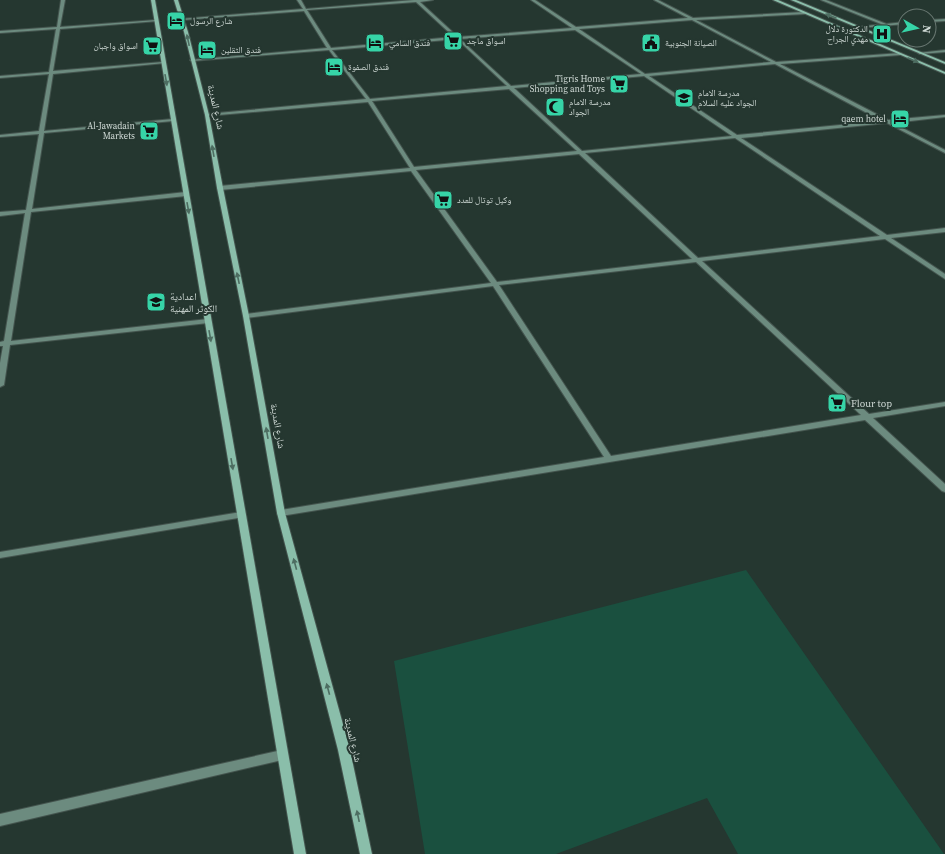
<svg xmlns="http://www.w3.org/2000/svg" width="945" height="854" font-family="'Source Serif 4','Noto Naskh Arabic',serif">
	<rect width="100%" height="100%" fill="#253730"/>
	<path fill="#1a503f" d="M746 570 944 854H738L707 798 556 854H425L394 661Z"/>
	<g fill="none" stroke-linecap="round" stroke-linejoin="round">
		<defs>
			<g id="pedestrian">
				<path d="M945 19V21L929 22V20Z"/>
				<path d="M905 22V24L858 28 856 27Z"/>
				<path d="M945 50V52L920 54 918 53Z"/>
			</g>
			<g id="minor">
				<path d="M61 0H65L60 27 156 20 158 21 60 29 53 71 163 62 165 63 53 74 44 131 173 119 175 120 173 121 44 133 32 209 186 192 189 194 186 196 31 212 11 341 208 319 211 321 208 323 10 345 4 385 0 387V363L3 346H0V342L4 341 25 213 0 216V212L26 210 39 134 0 137V135L39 131 49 74 0 78V76L49 72 56 29 0 33V31L57 27Z"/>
				<path d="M297 0H301L306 9 414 0H433L420 2 458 37 572 28 531 0H535L576 27 688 18 654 0H658L693 18 804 12 805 14 696 20 776 62 901 53 900 55 780 64 888 120 945 115V117L893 123 945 150V153L887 123 741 138 887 235 945 228V232L891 238 945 274V279L885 239 702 261 869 414 945 402V406L873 418 945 484V492L942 491 865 420 281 516 278 515 277 513 278 511 281 510 604 457 493 286 246 318 243 316 246 314 491 283 411 171 220 190 217 188 220 186 410 168 368 102 207 116 205 115 207 114 366 99 329 50 192 61 190 60 327 48 304 11 182 20 180 19 303 9ZM416 2 454 37 331 48 307 10ZM692 20 771 62 645 74 579 29ZM575 30 641 74 511 86 460 39ZM457 39 507 86 370 99 332 50ZM775 64 882 121 737 135 649 76ZM644 76 732 136 582 151 514 88ZM509 89 577 151 414 167 372 101ZM735 138 880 236 698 258 585 153ZM579 154 692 259 497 282 416 170ZM696 262 861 415 611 456 499 285Z"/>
				<path d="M821 0H826L889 25 886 26Z"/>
				<path d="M241 512 244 513 245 515 244 517 0 558V552Z"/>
				<path d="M282 750 286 751 288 755 286 759 282 760 0 826V814Z"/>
			</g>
			<g id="secondary">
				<path d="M151 0H155L306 854H294Z"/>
				<path d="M174 0H178L188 32 209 115 223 188 249 316 285 513 350 750 372 854H360L338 750 277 513 243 316 217 188 205 115 184 32Z"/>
				<path d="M773 0H778L945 72V74Z"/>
				<path d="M791 0H796L945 62V64Z"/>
			</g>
		</defs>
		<use href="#pedestrian" stroke="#44544e" stroke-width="2"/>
		<use href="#minor" stroke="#44544e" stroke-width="2"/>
		<use href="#secondary" stroke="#44544e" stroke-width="2"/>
		<use href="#pedestrian" fill="#6c8b7f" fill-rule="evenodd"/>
		<use href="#minor" fill="#6c8b7f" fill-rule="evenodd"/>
		<use href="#secondary" fill="#8abeaa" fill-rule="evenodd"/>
	</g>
	<defs><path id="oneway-solid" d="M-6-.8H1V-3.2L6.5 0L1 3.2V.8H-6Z"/></defs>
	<g fill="#4d6d61">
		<use href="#oneway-solid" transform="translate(831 16) rotate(-157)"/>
		<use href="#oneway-solid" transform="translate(188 40) rotate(-102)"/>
		<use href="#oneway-solid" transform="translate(913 60) rotate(23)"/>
		<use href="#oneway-solid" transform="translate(166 80) rotate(80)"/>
		<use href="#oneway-solid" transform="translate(213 151) rotate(-100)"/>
		<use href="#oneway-solid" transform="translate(188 208) rotate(80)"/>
		<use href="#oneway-solid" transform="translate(238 278) rotate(-102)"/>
		<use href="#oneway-solid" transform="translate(210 336) rotate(80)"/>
		<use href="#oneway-solid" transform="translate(267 433) rotate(-100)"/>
		<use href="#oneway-solid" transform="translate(232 464) rotate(80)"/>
		<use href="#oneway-solid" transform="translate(295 564) rotate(-105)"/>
		<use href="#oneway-solid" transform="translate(328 689) rotate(-105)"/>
		<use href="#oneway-solid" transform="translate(358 816) rotate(-102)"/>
	</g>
	<defs>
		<symbol id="hotel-square" viewBox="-11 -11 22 22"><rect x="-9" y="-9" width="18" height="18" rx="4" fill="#36d4a7" stroke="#253730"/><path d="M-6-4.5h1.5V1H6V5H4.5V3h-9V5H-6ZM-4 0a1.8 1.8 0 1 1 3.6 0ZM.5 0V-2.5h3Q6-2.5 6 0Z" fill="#111"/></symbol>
		<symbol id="hospital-square" viewBox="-11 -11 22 22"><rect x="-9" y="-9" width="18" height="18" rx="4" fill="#36d4a7" stroke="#253730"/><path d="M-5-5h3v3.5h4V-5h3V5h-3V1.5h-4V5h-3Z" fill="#111"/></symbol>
		<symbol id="supermarket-square" viewBox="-11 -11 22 22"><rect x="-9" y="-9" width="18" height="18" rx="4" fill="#36d4a7" stroke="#253730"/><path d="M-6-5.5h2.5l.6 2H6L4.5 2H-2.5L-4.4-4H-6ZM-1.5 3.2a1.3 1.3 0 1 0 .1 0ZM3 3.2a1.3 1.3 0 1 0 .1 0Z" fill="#111"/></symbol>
		<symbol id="civic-square" viewBox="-11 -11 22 22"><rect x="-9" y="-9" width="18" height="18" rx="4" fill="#36d4a7" stroke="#253730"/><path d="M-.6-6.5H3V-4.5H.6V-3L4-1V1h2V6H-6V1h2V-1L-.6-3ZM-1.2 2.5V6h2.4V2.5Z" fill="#111"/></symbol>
		<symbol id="school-square" viewBox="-11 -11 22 22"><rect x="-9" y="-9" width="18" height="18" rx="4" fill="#36d4a7" stroke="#253730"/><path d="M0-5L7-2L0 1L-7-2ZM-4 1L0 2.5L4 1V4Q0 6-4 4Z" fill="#111"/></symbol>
		<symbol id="mosque-square" viewBox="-11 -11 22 22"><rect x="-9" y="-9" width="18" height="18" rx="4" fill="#36d4a7" stroke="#253730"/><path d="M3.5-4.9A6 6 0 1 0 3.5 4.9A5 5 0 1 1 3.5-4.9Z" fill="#111"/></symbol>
	</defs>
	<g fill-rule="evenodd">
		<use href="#hotel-square" x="165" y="10" width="22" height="22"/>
		<use href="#hospital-square" x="871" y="23" width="22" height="22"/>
		<use href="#supermarket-square" x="442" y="30" width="22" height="22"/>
		<use href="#hotel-square" x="364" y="32" width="22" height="22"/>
		<use href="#civic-square" x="640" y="32" width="22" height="22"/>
		<use href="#supermarket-square" x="141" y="35" width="22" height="22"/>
		<use href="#hotel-square" x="196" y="39" width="22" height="22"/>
		<use href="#hotel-square" x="323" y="56" width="22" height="22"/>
		<use href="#supermarket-square" x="608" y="73" width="22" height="22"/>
		<use href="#school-square" x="673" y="87" width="22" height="22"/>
		<use href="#mosque-square" x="544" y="96" width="22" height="22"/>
		<use href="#hotel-square" x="889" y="108" width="22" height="22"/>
		<use href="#supermarket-square" x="138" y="120" width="22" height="22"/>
		<use href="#supermarket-square" x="432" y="189" width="22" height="22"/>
		<use href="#school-square" x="145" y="291" width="22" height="22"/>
		<use href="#supermarket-square" x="826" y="392" width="22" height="22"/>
	</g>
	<g text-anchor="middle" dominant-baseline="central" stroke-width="4" stroke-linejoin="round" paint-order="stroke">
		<g font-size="9" fill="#d0dad6" stroke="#253730" text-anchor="start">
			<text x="190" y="21">شارع الرسول</text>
			<text x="868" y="29" text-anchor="end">الدكتورة دلال<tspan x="868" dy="10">مهدي الجراح</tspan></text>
			<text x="467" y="41">اسواق ماجد</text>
			<text x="389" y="43">فندق السامي</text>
			<text x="665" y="43">الصيانة الجنوبية</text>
			<text x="138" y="46" text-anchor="end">اسواق واجبان</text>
			<text x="221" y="50">فندق الثقلين</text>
			<text x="348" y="67">فندق الصفوة</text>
			<text x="605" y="79" text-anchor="end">Tigris Home<tspan x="605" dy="10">Shopping and Toys</tspan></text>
			<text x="698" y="93">مدرسة الامام<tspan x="698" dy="10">الجواد عليه السلام</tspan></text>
			<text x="569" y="102">مدرسة الامام<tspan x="569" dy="10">الجواد</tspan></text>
			<text x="886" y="119" text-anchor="end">qaem hotel</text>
			<text x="135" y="126" text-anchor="end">Al-Jawadain<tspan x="135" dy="10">Markets</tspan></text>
			<text x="457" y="200">وكيل توتال للعدد</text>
		</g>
		<g font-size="10" fill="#d0dad6" stroke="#253730">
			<text transform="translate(216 107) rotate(77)">شارع المدينة</text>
			<text transform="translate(278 426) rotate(80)">شارع المدينة</text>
			<text transform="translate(353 740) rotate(76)">شارع المدينة</text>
		</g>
		<g font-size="10" fill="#d0dad6" stroke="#253730" text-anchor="start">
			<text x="170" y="296">اعدادية<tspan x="170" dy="12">الكوثر المهنية</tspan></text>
			<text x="851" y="403">Flour top</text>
		</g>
	</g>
	<g transform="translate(917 28) rotate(98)"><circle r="19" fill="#253730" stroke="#697872"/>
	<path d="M0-3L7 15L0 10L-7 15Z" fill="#36d4a7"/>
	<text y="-6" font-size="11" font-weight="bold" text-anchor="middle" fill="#d0dad6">N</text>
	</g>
</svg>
